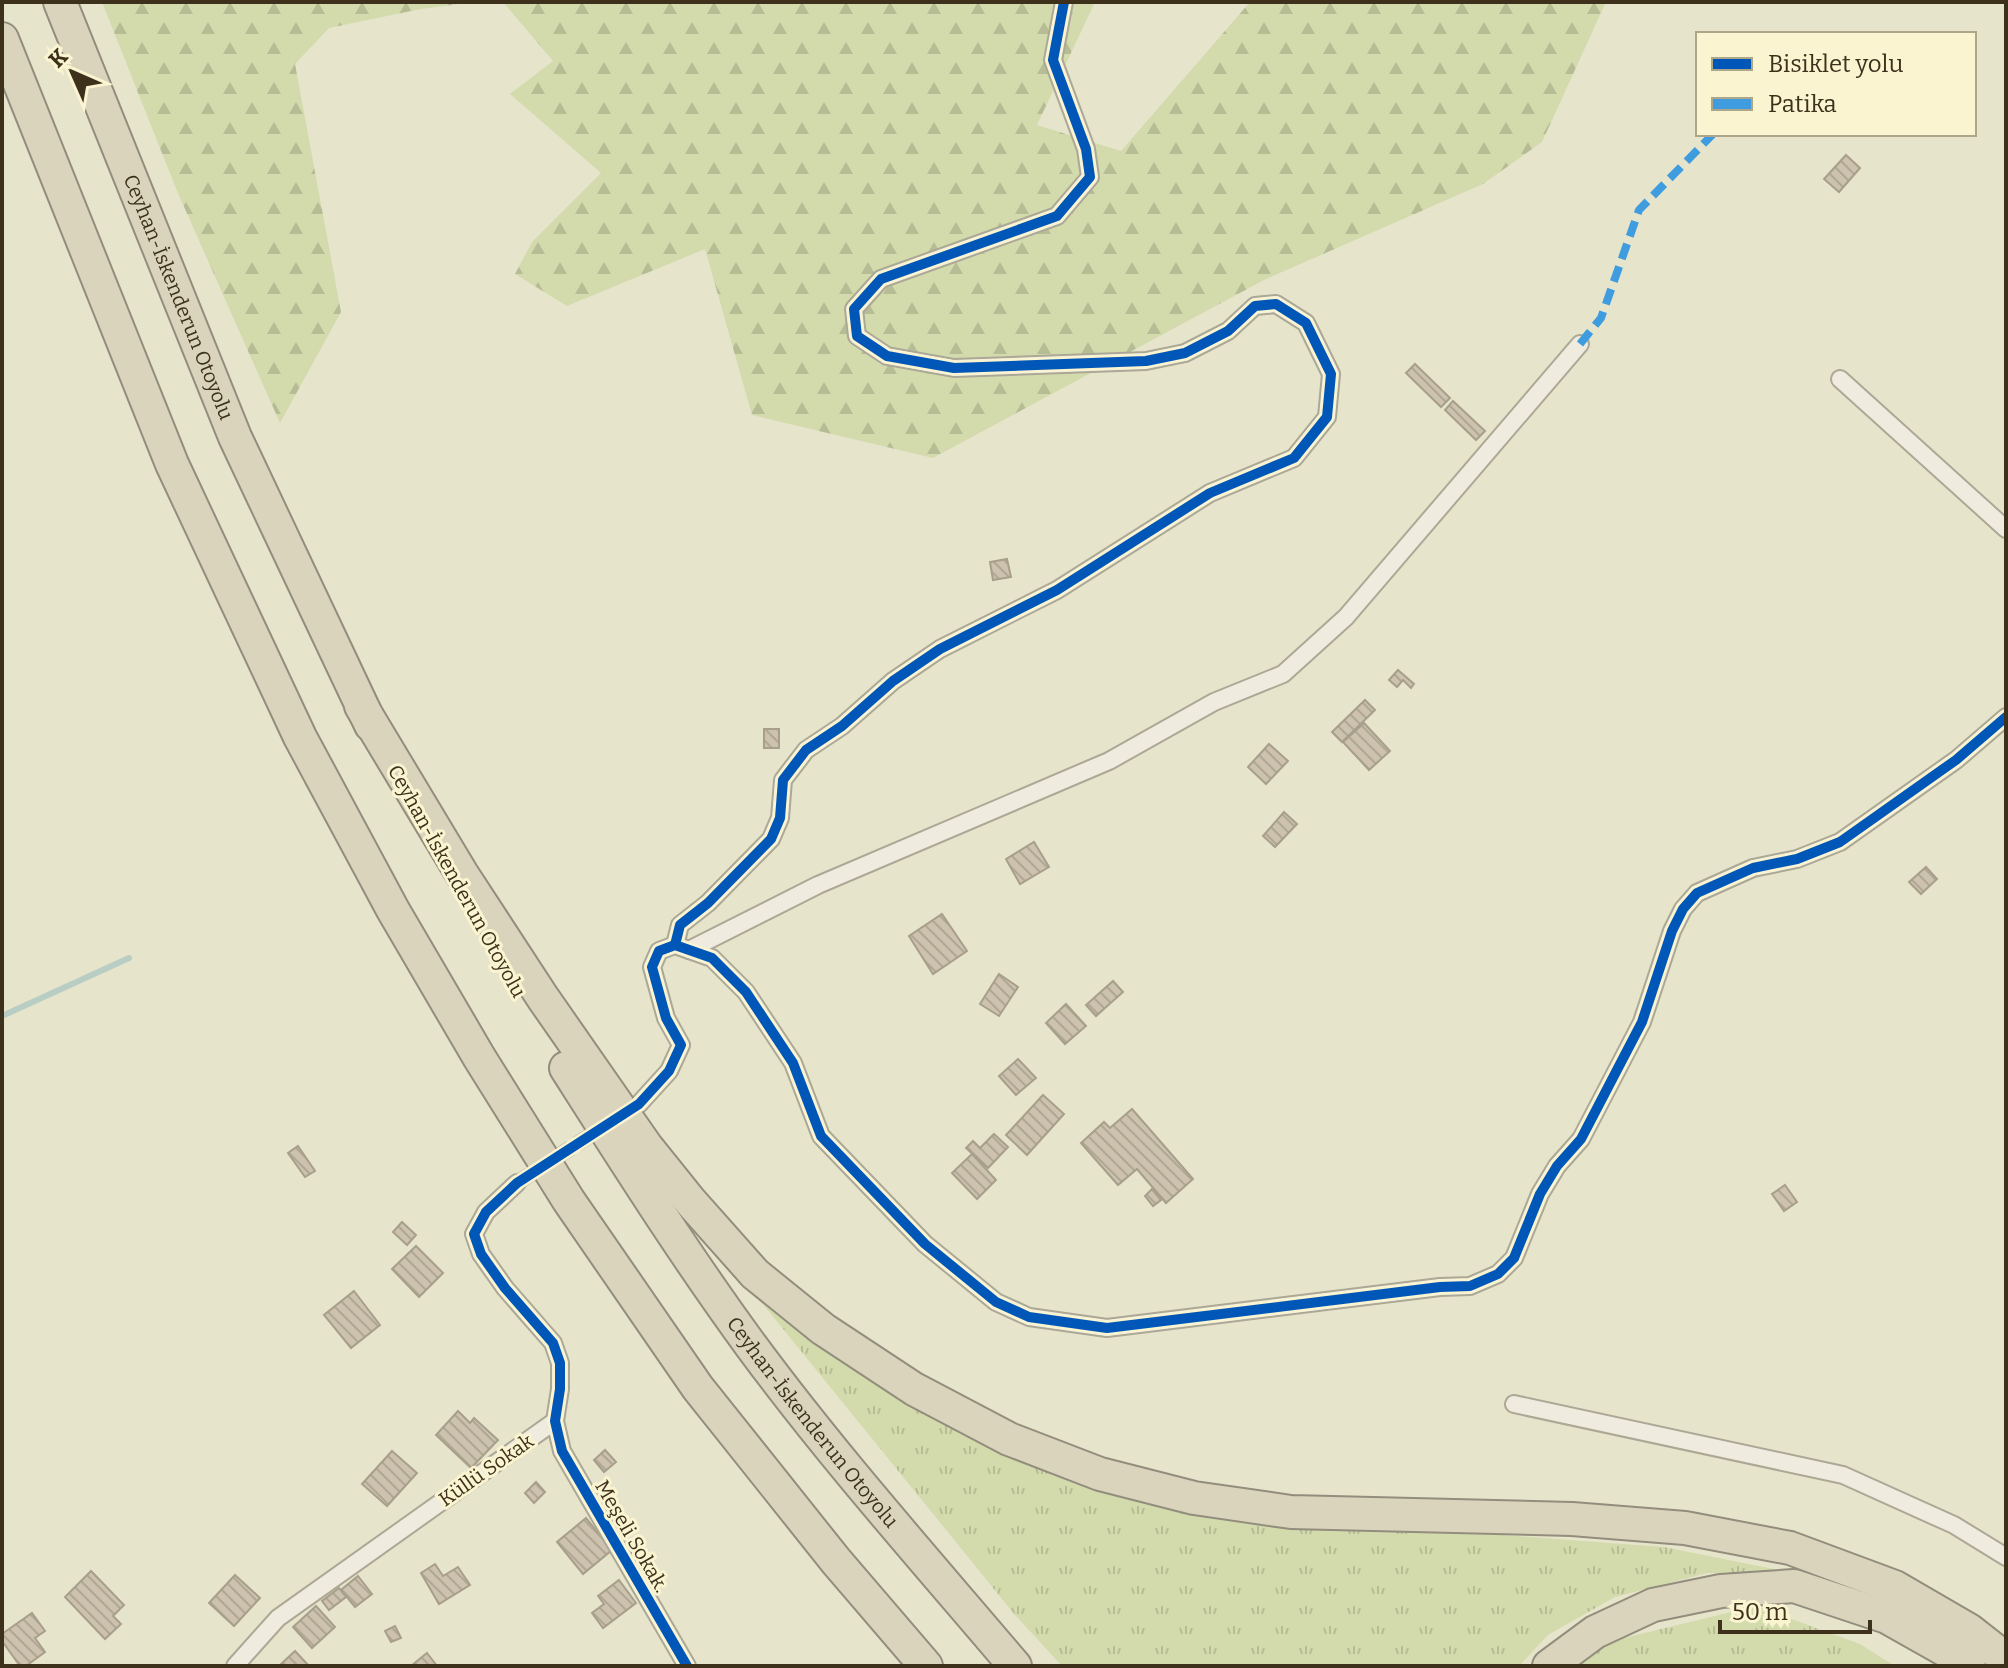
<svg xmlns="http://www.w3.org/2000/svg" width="2008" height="1668" font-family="Bitter,serif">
	<defs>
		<pattern id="grass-tufts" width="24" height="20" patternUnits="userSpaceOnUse" patternTransform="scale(2)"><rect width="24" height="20" fill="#d3dbad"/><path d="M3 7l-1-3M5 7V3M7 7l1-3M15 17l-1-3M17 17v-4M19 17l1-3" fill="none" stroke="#b6bc94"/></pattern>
		<pattern id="forest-firs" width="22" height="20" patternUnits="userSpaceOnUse" patternTransform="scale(2)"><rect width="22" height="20" fill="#d3dbad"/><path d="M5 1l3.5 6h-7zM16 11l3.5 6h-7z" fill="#b6bc94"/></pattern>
		<pattern id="building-back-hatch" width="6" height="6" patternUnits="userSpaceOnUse" patternTransform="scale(2)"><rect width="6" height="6" fill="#ccc2ad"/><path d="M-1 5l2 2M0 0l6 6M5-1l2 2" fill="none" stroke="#b0a794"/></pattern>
	</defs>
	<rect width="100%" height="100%" fill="#e7e4cc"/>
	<g fill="url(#grass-tufts)">
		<path d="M758 1298 883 1387 1022 1459 1082 1485 1330 1530 1504 1535 1664 1547 1829 1580 1841 1587 1774 1574 1707 1573 1615 1597 1548 1635 1519 1666H1062L1015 1615Z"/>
		<path d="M1756 1606 1860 1644 1895 1666H1577L1599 1644Z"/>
	</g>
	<g fill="url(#forest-firs)">
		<path d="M102 2H475L421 9 329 28 295 64 341 312 280 423 177 191Z"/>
		<path d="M503 2H1095L1037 125 1121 151 1250 2H1606L1542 142 1483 184 1264 280 933 458 752 415 705 249 567 306 515 274 532 242 601 173 510 94 553 61Z"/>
	</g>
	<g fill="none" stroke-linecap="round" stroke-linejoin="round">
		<path stroke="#b8cec4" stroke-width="6" d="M2 1016 129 958"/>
	</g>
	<g fill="url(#building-back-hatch)" stroke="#a89f8b" stroke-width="2">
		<path d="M1846 155 1860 168 1839 192 1824 179Z"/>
		<path d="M1415 364 1450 398 1441 407 1406 373Z"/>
		<path d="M1453 401 1485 431 1476 440 1445 410Z"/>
		<path d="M1007 559 1011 577 993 580 990 562Z"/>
		<path d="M1398 670 1414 684 1411 688 1403 680 1397 687 1389 680Z"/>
		<path d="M1365 700 1375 710 1342 742 1332 732Z"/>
		<path d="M1364 723 1390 751 1369 770 1343 742Z"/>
		<rect x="764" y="729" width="15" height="19"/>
		<path d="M1269 744 1288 761 1266 784 1248 767Z"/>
		<path d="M1284 812 1297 824 1275 847 1263 836Z"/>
		<path d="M1034 842 1049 867 1020 884 1006 859Z"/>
		<path d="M1926 867 1937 879 1921 894 1909 882Z"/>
		<path d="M942 914 967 951 933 974 909 936Z"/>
		<path d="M999 974 1018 987 999 1016 980 1004Z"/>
		<path d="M1113 981 1123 992 1096 1016 1086 1005Z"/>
		<path d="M1066 1004 1086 1026 1065 1044 1046 1023Z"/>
		<path d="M1018 1059 1036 1078 1016 1095 999 1076Z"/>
		<path d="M1043 1095 1064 1114 1027 1155 1006 1135Z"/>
		<path d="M1132 1109 1193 1179 1166 1203 1137 1169 1118 1185 1081 1143 1104 1122 1110 1128Z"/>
		<path d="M994 1134 1008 1147 988 1168 966 1148 973 1141 980 1148Z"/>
		<path d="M298 1146 315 1171 305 1177 288 1153Z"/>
		<path d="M972 1154 996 1180 977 1199 952 1173Z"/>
		<path d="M1785 1185 1797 1202 1784 1211 1772 1194Z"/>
		<path d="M1152 1189 1161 1200 1153 1206 1145 1196Z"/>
		<path d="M402 1222 416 1235 407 1245 393 1232Z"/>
		<path d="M416 1246 443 1273 419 1297 392 1269Z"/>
		<path d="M354 1291 380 1325 351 1348 324 1315Z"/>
		<path d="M458 1411 470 1423 474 1418 498 1440 471 1468 436 1435Z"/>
		<path d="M605 1450 616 1462 604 1472 594 1460Z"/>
		<path d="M392 1451 417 1473 387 1506 362 1484Z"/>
		<path d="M536 1482 545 1492 534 1503 525 1493Z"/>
		<path d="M586 1518 612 1550 583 1574 557 1542Z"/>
		<path d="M435 1564 443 1576 458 1567 470 1585 439 1604 421 1573Z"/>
		<path d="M91 1571 124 1605 113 1616 121 1624 105 1639 65 1597Z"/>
		<path d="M235 1575 260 1598 234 1626 209 1603Z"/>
		<path d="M358 1576 372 1594 355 1607 341 1590Z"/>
		<path d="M619 1580 636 1603 603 1628 592 1613 604 1604 598 1596Z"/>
		<path d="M339 1588 346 1597 329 1610 322 1601Z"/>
		<path d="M316 1606 335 1627 312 1648 293 1627Z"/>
		<path d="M32 1613 45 1631 35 1638 45 1652 26 1666H20L2 1641V1634Z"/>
		<path d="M395 1626 401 1638 391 1642 385 1631Z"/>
		<path d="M295 1651 309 1666H279Z"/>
		<path d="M427 1653 437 1666H411Z"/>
	</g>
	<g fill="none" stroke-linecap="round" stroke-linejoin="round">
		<path stroke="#c5c0a9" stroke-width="16" stroke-dasharray="16 8" stroke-linecap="butt" d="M517 1183 606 1125"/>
		<defs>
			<g id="minor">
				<path d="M1840 379 2006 529"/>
				<path d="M675 945 680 925 708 903 771 839 780 818 783 780 806 750 842 726 893 681 940 649 1057 590 1210 493 1294 458 1327 417 1331 374 1306 323 1276 304 1255 306 1228 331 1185 353 1146 361 954 368 887 356 857 336 854 309 881 279 1057 216 1090 177 1086 149 1053 60 1064 2"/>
				<path d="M689 950 818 885 1109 761 1214 702 1283 674 1346 617 1580 344"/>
				<path d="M639 1104 669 1071 681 1045 666 1018 652 967 659 951 675 945 712 958 746 992 793 1063 821 1136 925 1244 996 1302 1029 1317 1107 1328 1440 1287 1470 1286 1498 1274 1514 1258 1540 1194 1557 1166 1581 1139 1642 1022 1672 931 1683 909 1697 893 1753 868 1797 859 1840 842 1956 760 2006 717"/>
				<path d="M517 1183 486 1212 474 1234 481 1254 505 1288 553 1343 560 1363V1389L555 1421 562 1451 687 1666"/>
				<path d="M1514 1404 1843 1475 1954 1525 2006 1557"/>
				<path d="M235 1666 278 1618 555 1421"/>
			</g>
			<g id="motorway">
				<path id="s1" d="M60 2 235 437 371 725"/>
				<path d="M2 39 172 464 300 737 393 910 479 1057 569 1201 698 1388 836 1561 926 1666"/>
				<path d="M361 706 462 874 543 998 646 1146 691 1202 755 1274 823 1329 914 1389 1009 1439 1100 1474 1194 1498 1291 1512 1572 1519 1685 1528 1790 1548 1895 1587 1969 1630 2006 1659"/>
				<path id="s2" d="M566 1068C626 1162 686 1257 752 1347 834 1458 926 1561 1015 1666"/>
				<path d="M1549 1666 1595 1632 1653 1605 1721 1591 1794 1586 1887 1617 1956 1656 1969 1666"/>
			</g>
		</defs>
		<use href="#minor" stroke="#aca896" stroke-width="20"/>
		<use href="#motorway" stroke="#928d7c" stroke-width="36"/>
		<use href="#minor" stroke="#efecdf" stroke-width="16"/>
		<use href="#motorway" stroke="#dbd4bd" stroke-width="32"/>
		<path stroke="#3f9ddf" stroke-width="8" stroke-dasharray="16 8" stroke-linecap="butt" d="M1580 344 1601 318 1639 210 1713 134"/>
		<defs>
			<g id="cycleway">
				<path d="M675 945 680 925 708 903 771 839 780 818 783 780 806 750 842 726 893 681 940 649 1057 590 1210 493 1294 458 1327 417 1331 374 1306 323 1276 304 1255 306 1228 331 1185 353 1146 361 954 368 887 356 857 336 854 309 881 279 1057 216 1090 177 1086 149 1053 60 1064 2"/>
				<path d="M687 1666 562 1451 555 1421 560 1389V1363L553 1343 505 1288 481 1254 474 1234 486 1212 517 1183 639 1104 669 1071 681 1045 666 1018 652 967 659 951 675 945 712 958 746 992 793 1063 821 1136 925 1244 996 1302 1029 1317 1107 1328 1440 1287 1470 1286 1498 1274 1514 1258 1540 1194 1557 1166 1581 1139 1642 1022 1672 931 1683 909 1697 893 1753 868 1797 859 1840 842 1956 760 2006 717"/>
			</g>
		</defs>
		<use href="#cycleway" stroke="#faf4d1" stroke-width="15"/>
		<use href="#cycleway" stroke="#0057b8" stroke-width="10"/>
	</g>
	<g text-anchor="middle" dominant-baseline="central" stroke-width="6" stroke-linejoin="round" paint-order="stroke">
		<g font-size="20" fill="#3d311c" stroke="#faf4d1">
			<text stroke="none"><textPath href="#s1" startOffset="318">Ceyhan-İskenderun Otoyolu</textPath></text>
			<text transform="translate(457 881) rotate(61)">Ceyhan-İskenderun Otoyolu</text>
			<text stroke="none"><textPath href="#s2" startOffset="432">Ceyhan-İskenderun Otoyolu</textPath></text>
			<text transform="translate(486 1470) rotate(-35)">Küllü Sokak</text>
			<text transform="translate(632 1536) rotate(60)">Meşeli Sokak.</text>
		</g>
	</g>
	<rect width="2008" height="1668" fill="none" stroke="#3d311c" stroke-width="8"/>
	<rect x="1696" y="32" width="280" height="104" fill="#faf4d1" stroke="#aea689" stroke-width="2"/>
	<rect x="1712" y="58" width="40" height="12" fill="#0057b8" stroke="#aea689" stroke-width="2"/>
	<text x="1768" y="72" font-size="24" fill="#3d311c">Bisiklet yolu</text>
	<rect x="1712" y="98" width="40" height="12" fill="#3f9ddf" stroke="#aea689" stroke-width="2"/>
	<text x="1768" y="112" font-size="24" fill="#3d311c">Patika</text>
	<g transform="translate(72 72) rotate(315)" stroke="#faf4d1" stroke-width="6" paint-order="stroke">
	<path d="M0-6L14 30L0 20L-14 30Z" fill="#3d311c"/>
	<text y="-12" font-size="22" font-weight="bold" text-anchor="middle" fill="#3d311c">K</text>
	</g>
	<path d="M1720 1620v12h150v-12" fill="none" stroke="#3d311c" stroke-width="4"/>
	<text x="1732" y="1620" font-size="24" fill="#3d311c" stroke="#faf4d1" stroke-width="6" paint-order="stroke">50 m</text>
</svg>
